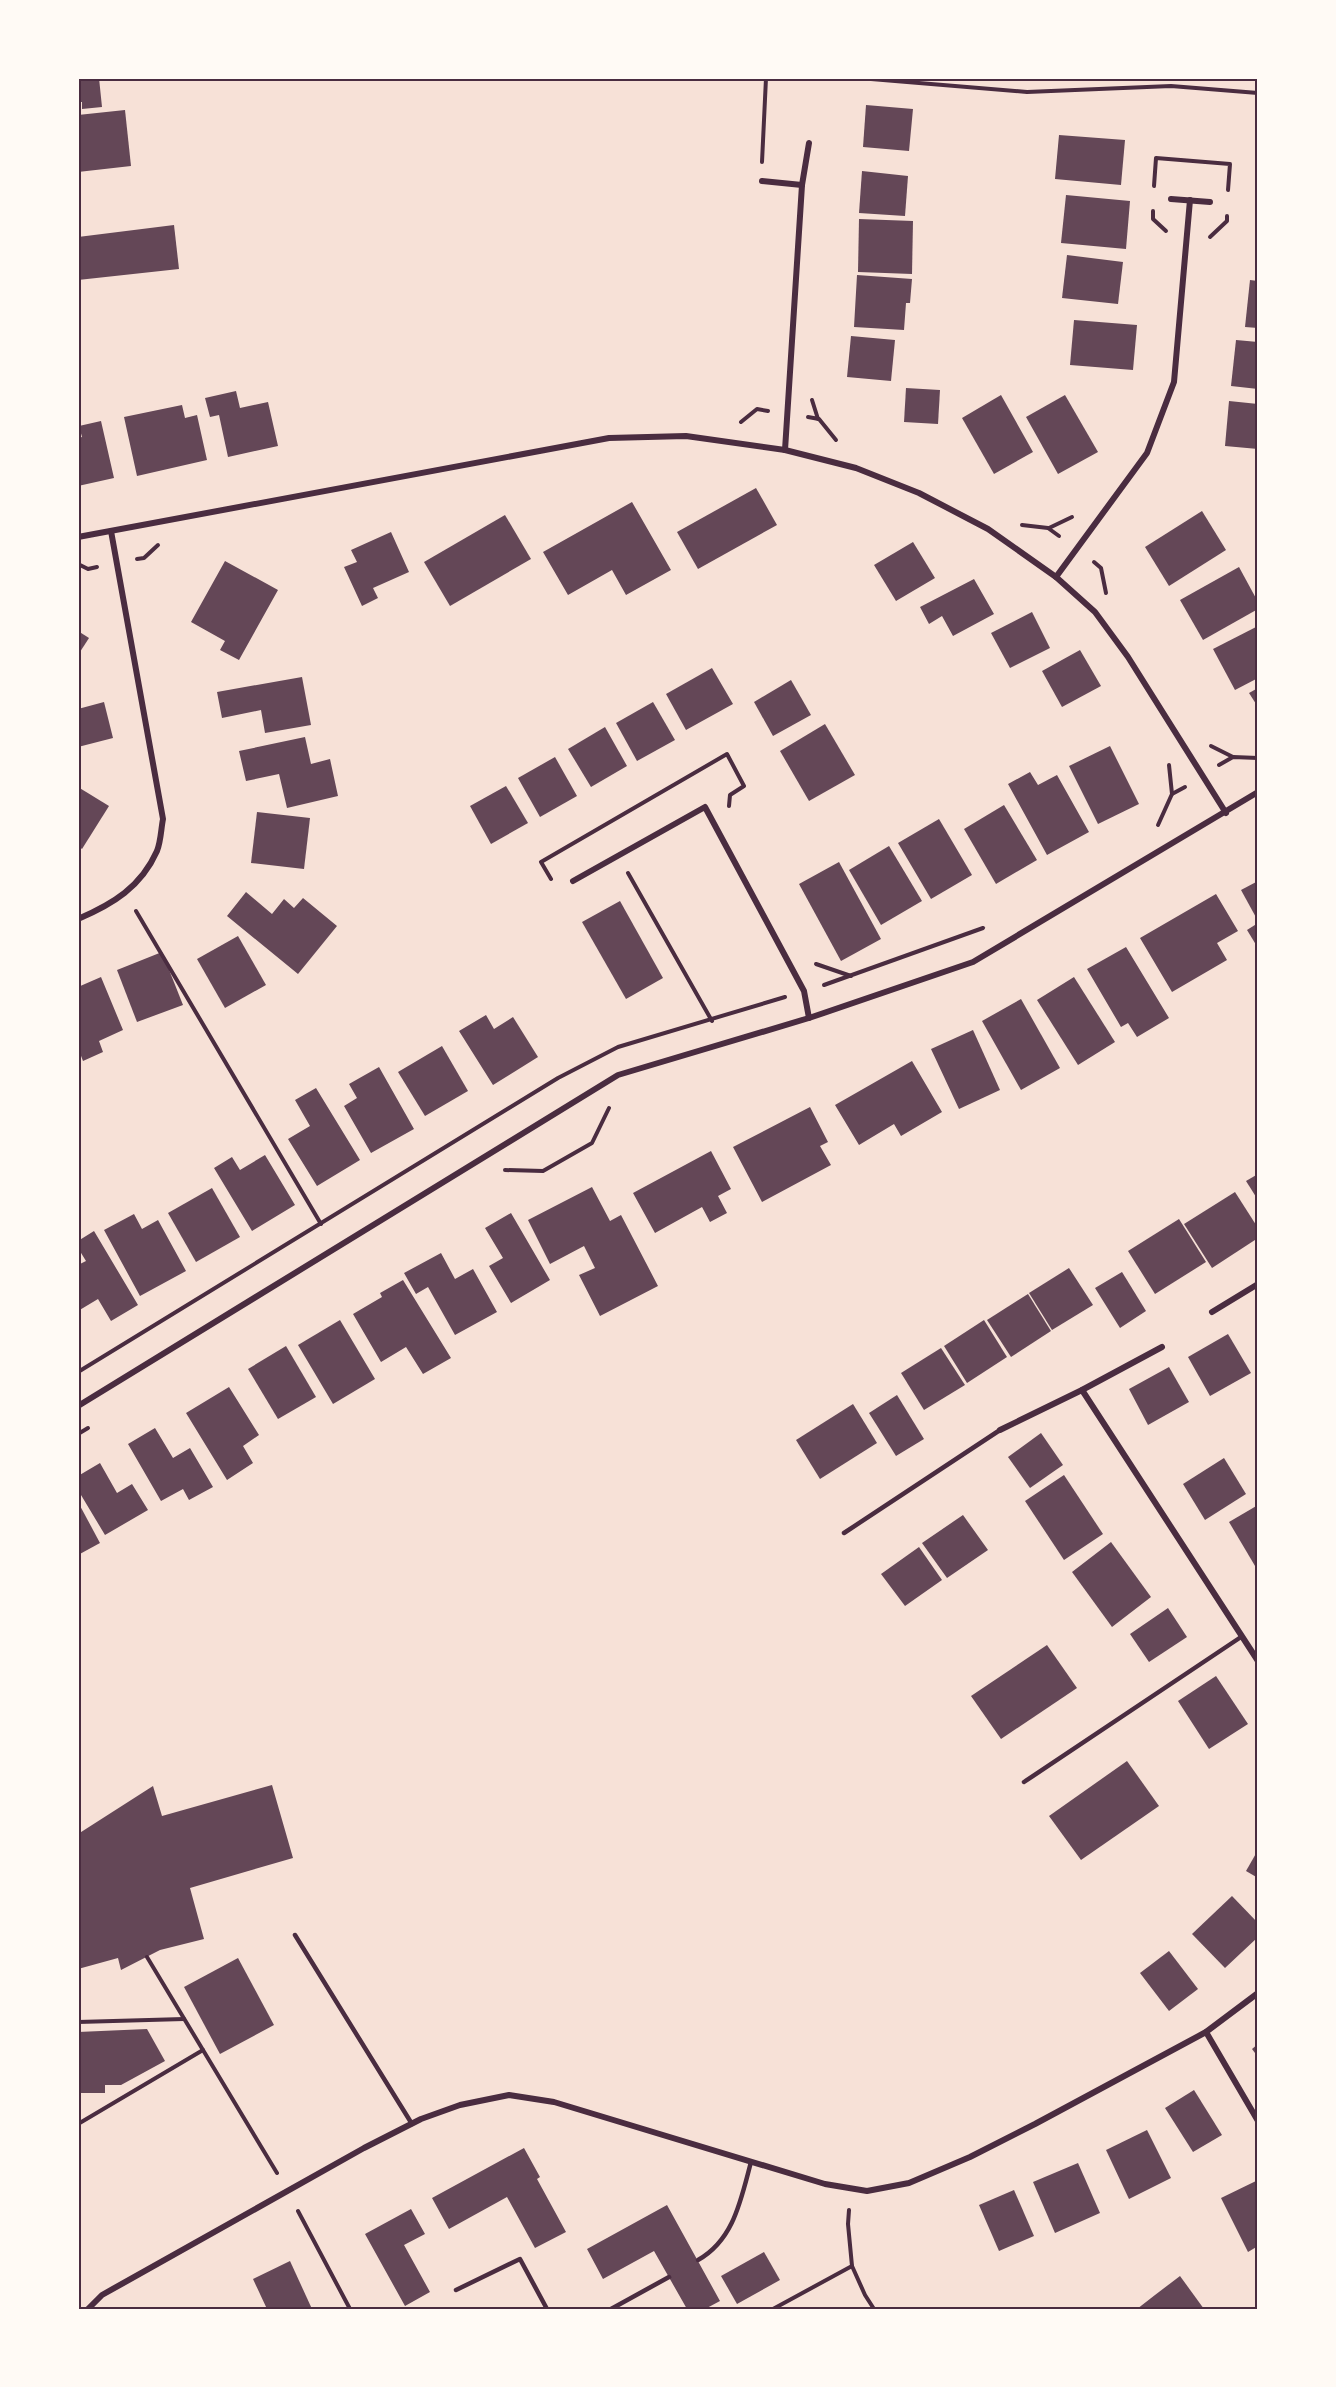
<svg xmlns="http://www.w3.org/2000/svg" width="1336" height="2387" font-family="Jost,sans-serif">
	<rect width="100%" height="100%" fill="#f7e1d7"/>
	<g fill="#644757">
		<path d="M78 78H99L102 107 82 109V102H78Z"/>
		<path d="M866 105 913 109 909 151 863 147Z"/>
		<path d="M125 110 131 166 78 172V115Z"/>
		<path d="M1059 135 1125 140 1121 185 1055 179Z"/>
		<path d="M862 171 908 176 905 216 859 213Z"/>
		<path d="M1066 195 1130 201 1126 249 1061 243Z"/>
		<path d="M859 219 913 221 912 274 858 272Z"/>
		<path d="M174 225 179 269 78 280V237Z"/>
		<path d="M1067 255 1123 262 1118 304 1062 298Z"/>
		<path d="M857 275 912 279 910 303H906L904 330 854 327Z"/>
		<path d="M1250 280 1258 281V328L1245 327Z"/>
		<path d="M1074 320 1137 325 1133 370 1070 365Z"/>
		<path d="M851 336 895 340 891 381 847 377Z"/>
		<path d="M1236 340 1258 342V389L1231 386Z"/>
		<path d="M906 388 940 390 938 424 904 422Z"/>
		<path d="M236 391 240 408 268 402 278 446 228 457 219 415 210 417 205 398Z"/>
		<path d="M1001 395 1033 452 994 474 962 418Z"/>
		<path d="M1065 395 1098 452 1058 474 1026 417Z"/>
		<path d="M1229 401 1258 404V449L1225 446Z"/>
		<path d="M182 405 185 418 197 415 207 460 137 476 124 417Z"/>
		<path d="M101 421 114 478 78 486V438L82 437 79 426Z"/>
		<path d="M756 488 777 525 698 569 677 532Z"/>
		<path d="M632 502 671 570 626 595 612 570 568 595 543 552Z"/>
		<path d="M1202 511 1226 550 1169 586 1145 547Z"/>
		<path d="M505 515 531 559 450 606 424 562Z"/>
		<path d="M391 532 409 572 373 588 378 598 362 606 344 567 357 562 351 550Z"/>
		<path d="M913 542 935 578 896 601 874 565Z"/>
		<path d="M225 561 278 590 239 660 220 650 225 641 191 622Z"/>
		<path d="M1239 567 1258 602V609L1203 640 1180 600Z"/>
		<path d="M974 579 994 614 953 636 942 616 929 624 920 607Z"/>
		<path d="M1032 612 1050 648 1010 668 991 633Z"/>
		<path d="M1258 626V678L1235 690 1213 649Z"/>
		<path d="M78 631 89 638 78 655Z"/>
		<path d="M1080 650 1101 686 1062 707 1042 671Z"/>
		<path d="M712 668 733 704 686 730 666 694Z"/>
		<path d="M302 677 311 725 265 733 261 710 222 718 217 692Z"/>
		<path d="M791 680 811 715 773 736 754 702Z"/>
		<path d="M1258 688V707L1249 693Z"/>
		<path d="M104 702 113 738 78 747V709Z"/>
		<path d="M653 702 675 740 637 761 616 723Z"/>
		<path d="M825 724 855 775 809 801 780 751Z"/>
		<path d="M605 727 627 766 591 787 568 749Z"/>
		<path d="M305 737 311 764 330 759 338 796 287 808 279 774 246 781 239 751Z"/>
		<path d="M1110 746 1139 804 1098 824 1069 766Z"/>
		<path d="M555 757 577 796 540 817 518 778Z"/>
		<path d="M1030 772 1038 785 1057 775 1089 832 1047 855 1008 784Z"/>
		<path d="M506 786 528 823 491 844 470 806Z"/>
		<path d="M78 787 109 806 82 849 78 846Z"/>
		<path d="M1004 805 1037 860 996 884 964 829Z"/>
		<path d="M257 812 310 818 304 869 251 863Z"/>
		<path d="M939 819 972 875 931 899 898 843Z"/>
		<path d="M889 846 922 901 881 925 849 870Z"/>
		<path d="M839 862 881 939 841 961 799 884Z"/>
		<path d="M1258 881V921L1241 890Z"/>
		<path d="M246 892 272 914 284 899 294 908 303 898 337 926 298 974 227 916Z"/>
		<path d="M1216 894 1238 931 1217 943 1227 960 1172 992 1140 938Z"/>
		<path d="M620 901 663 978 626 999 582 922Z"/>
		<path d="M1258 923V948L1247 930Z"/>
		<path d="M238 936 266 985 225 1008 197 959Z"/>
		<path d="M1126 947 1169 1018 1137 1037 1128 1023 1121 1027 1087 969Z"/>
		<path d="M162 952 183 1005 137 1022 117 970Z"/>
		<path d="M101 977 123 1030 99 1041 103 1052 83 1061 78 1048V987Z"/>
		<path d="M1074 977 1115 1042 1078 1065 1037 1000Z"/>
		<path d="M1021 999 1060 1068 1021 1090 982 1021Z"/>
		<path d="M486 1015 494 1029 513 1017 538 1057 493 1085 459 1031Z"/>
		<path d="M973 1030 1000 1090 959 1109 931 1049Z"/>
		<path d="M442 1046 468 1091 425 1116 398 1072Z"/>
		<path d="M912 1061 942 1112 901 1136 894 1124 859 1145 835 1105Z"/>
		<path d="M379 1067 414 1129 371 1153 344 1106 357 1098 349 1084Z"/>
		<path d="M316 1088 360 1160 317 1186 288 1139 310 1126 295 1100Z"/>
		<path d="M810 1107 828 1142 820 1146 831 1165 762 1202 733 1147Z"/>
		<path d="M711 1151 731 1189 718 1196 727 1213 710 1222 702 1207 655 1233 633 1193Z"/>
		<path d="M265 1155 295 1205 252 1231 214 1168 232 1157 240 1170Z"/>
		<path d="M1258 1174V1200L1246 1181Z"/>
		<path d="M592 1187 610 1221 621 1215 658 1286 600 1316 579 1275 595 1268 584 1246 550 1264 528 1220Z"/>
		<path d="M212 1188 240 1237 196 1262 168 1213Z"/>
		<path d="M1235 1192 1258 1228V1238L1212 1268 1184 1224Z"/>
		<path d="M511 1213 550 1280 511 1303 489 1266 503 1258 485 1228Z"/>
		<path d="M134 1214 142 1229 158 1220 186 1271 140 1296 104 1230Z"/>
		<path d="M1179 1219 1206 1262 1155 1294 1128 1251Z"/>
		<path d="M94 1231 138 1305 111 1321 98 1299 78 1311V1265L86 1261 78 1248V1241Z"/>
		<path d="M441 1253 455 1279 473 1269 497 1312 455 1335 428 1287 416 1294 404 1273Z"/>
		<path d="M1069 1268 1093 1305 1052 1330 1029 1293Z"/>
		<path d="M1122 1272 1146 1311 1120 1328 1095 1288Z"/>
		<path d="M403 1280 451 1358 423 1374 406 1347 381 1362 353 1314 382 1297 380 1293Z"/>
		<path d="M1028 1294 1051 1331 1011 1357 987 1320Z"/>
		<path d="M340 1320 375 1379 333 1404 298 1345Z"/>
		<path d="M984 1320 1007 1357 967 1383 944 1346Z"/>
		<path d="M1228 1334 1251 1373 1210 1396 1188 1357Z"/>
		<path d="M286 1346 316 1397 278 1419 248 1369Z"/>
		<path d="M941 1348 965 1385 924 1410 901 1373Z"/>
		<path d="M1169 1367 1189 1402 1148 1425 1129 1389Z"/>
		<path d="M229 1387 259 1435 243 1446 253 1463 227 1480 186 1413Z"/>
		<path d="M897 1395 924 1439 896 1456 869 1413Z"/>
		<path d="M853 1404 877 1443 820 1479 796 1440Z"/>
		<path d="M155 1428 173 1458 190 1448 213 1487 189 1500 183 1489 161 1501 128 1444Z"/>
		<path d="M1041 1433 1063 1465 1030 1488 1008 1457Z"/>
		<path d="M1224 1458 1246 1494 1205 1520 1183 1484Z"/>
		<path d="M100 1463 117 1493 132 1484 148 1510 105 1535 78 1490V1476Z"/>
		<path d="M1064 1475 1103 1534 1064 1560 1025 1501Z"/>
		<path d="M78 1502 100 1543 78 1555Z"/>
		<path d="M1258 1505V1571L1229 1522Z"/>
		<path d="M963 1515 988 1550 947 1578 922 1543Z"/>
		<path d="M1111 1542 1151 1597 1112 1627 1072 1572Z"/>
		<path d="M919 1547 942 1580 905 1606 881 1574Z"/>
		<path d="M1168 1608 1187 1637 1149 1662 1130 1634Z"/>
		<path d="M1047 1645 1077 1688 1001 1739 971 1696Z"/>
		<path d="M1216 1676 1248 1724 1209 1749 1178 1701Z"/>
		<path d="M1127 1761 1159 1806 1081 1860 1049 1816Z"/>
		<path d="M272 1785 293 1858 190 1888 204 1939 160 1950 121 1970 118 1958 78 1969V1846L81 1845 78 1834 153 1786 162 1816Z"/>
		<path d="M1258 1850V1878L1246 1871Z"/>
		<path d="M1232 1896 1258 1923V1937L1225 1968 1192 1934Z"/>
		<path d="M1169 1951 1198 1989 1169 2011 1140 1973Z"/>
		<path d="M238 1958 274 2025 220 2054 184 1987Z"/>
		<path d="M147 2029 165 2061 121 2085H105V2093H81V2108H78V2032Z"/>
		<path d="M1258 2044V2057L1252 2049Z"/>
		<path d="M1194 2090 1222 2135 1193 2152 1165 2108Z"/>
		<path d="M1147 2130 1171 2178 1129 2199 1106 2150Z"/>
		<path d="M524 2148 540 2177 537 2179 566 2232 535 2248 507 2197 449 2229 432 2198Z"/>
		<path d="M1078 2163 1100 2213 1055 2233 1033 2182Z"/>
		<path d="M1256 2181 1258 2246 1248 2252 1221 2198Z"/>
		<path d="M1014 2190 1034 2236 999 2251 979 2205Z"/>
		<path d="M667 2205 720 2301 705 2309H687L654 2251 603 2279 587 2249Z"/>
		<path d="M411 2209 425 2234 404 2245 430 2292 405 2306 365 2234Z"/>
		<path d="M764 2252 780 2280 737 2304 721 2276Z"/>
		<path d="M290 2261 312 2309H267L253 2279Z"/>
		<path d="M1180 2276 1204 2309H1137L1155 2295Z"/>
	</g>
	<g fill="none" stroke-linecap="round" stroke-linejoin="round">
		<g stroke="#4a2c40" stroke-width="4">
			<path d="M859 78 1027 92 1171 86 1258 93"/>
			<path d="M762 162 766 78"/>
			<path d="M1154 186 1156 158 1230 164 1228 190"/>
			<path d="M1153 211V219L1166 231"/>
			<path d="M1210 237 1227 221V216"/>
			<path d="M812 400 818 419"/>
			<path d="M808 417 819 419 836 440"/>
			<path d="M741 422 757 409 768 411"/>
			<path d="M1022 525 1048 528 1059 536"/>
			<path d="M1049 528 1072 517"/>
			<path d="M137 559 144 558 158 545"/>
			<path d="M1094 562 1101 568 1106 593"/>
			<path d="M78 564 88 569 97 567"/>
			<path d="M1211 746 1233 757"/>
			<path d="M1169 765 1172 794"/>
			<path d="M1219 765 1233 757 1258 758"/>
			<path d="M1158 825 1172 794 1185 787"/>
			<path d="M628 873 712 1021"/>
			<path d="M551 879 541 862 727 754 744 786 730 795 729 806"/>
			<path d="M136 911 321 1224"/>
			<path d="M816 964 851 976"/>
			<path d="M824 985 983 928"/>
			<path d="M505 1170 543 1171 592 1143 609 1108"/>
			<path d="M78 1372 558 1078 618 1047 785 997"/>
			<path d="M78 1434 88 1428"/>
			<path d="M147 1957 277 2173"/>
			<path d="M78 2022 184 2019"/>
			<path d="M78 2124 203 2050"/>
			<path d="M298 2211 350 2309"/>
			<path d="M852 2266 865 2295 874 2309"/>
			<path d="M773 2309 852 2266 848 2224 849 2210"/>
		</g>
		<g stroke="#4a2c40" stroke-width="4.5">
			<path d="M844 1533 1000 1430"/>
			<path d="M1024 1782 1241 1637"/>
			<path d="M295 1935 412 2124"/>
			<path d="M698 2260C734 2240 741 2199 751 2162"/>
			<path d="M456 2290 520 2259 547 2309"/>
			<path d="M611 2309 669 2277"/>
		</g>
		<g stroke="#4a2c40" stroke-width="6">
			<path d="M762 181 802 185"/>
			<path d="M1171 199 1210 202"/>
			<path d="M785 450 802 185 809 143"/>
			<path d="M78 537 609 438 686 436 785 450 856 468 919 493 988 529 1056 577 1095 612 1128 657 1226 813"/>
			<path d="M1056 577 1147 453 1174 382 1190 200"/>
			<path d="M573 881 705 807 804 991 809 1018"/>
			<path d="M78 919C113 904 141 887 157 851 161 841 161 829 163 819L111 531"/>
			<path d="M1212 1312 1258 1284"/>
			<path d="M1082 1390 1258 1661"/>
			<path d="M78 1406 618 1075 809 1018 973 962 1258 792"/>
			<path d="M1000 1430 1082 1390 1162 1347"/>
			<path d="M1206 2032 1258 2121"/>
			<path d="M88 2309 102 2295 364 2148 421 2119 460 2105 509 2095 554 2102 825 2184 867 2191 909 2183 970 2157 1035 2124 1206 2032 1258 1993"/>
		</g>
	</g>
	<rect width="1336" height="2387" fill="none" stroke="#fffaf5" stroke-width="159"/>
	<rect x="80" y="80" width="1176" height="2228" fill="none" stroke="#4a2c40" stroke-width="2"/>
</svg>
